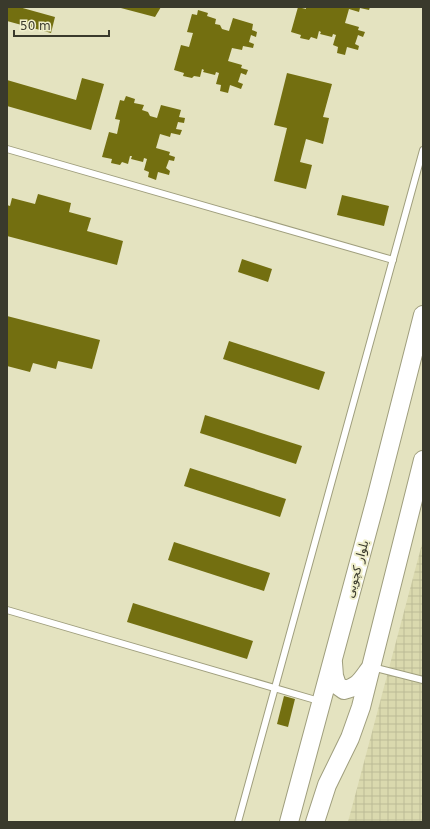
<svg xmlns="http://www.w3.org/2000/svg" width="430" height="829" font-family="'DejaVu Sans','Noto Naskh Arabic',sans-serif">
	<defs>
		<pattern id="industrial-grid" width="8" height="8" patternUnits="userSpaceOnUse"><rect width="8" height="8" fill="#dad9ae"/><path d="M0 4h8M4 0v8" fill="none" stroke="#bcbb96"/></pattern>
	</defs>
	<rect width="100%" height="100%" fill="#e4e3c0"/>
	<path fill="url(#industrial-grid)" d="M423 540V822H348L371 736Z"/>
	<g fill="#736f10">
		<path d="M7 7H19L55 17 51 33 7 21Z"/>
		<path d="M117 7H161L155 17Z"/>
		<path d="M298 7 306 9V7H370L369 10 360 8 359 12 349 9 345 23 359 27 358 30 365 32 363 37 358 35 355 44 359 46 358 50 347 47 345 55 337 53 338 47 333 45 336 35 333 34 332 37 320 34 321 32 319 31 317 39 311 37 309 40 300 38 301 35 291 32Z"/>
		<path d="M198 10 208 13 207 16 216 19 215 24 220 25 222 29 229 31 233 18 253 24 252 30 257 32 256 37 251 35 249 42 254 44 253 48 243 46 242 50 232 48 228 61 242 65 241 68 248 70 246 75 241 73 238 82 243 84 241 89 230 85 228 93 220 91 221 85 216 84 219 73 216 72 215 75 203 72 204 70 202 69 200 77 194 76 192 78 183 76 184 73 174 70 181 45 189 47 193 33 187 32 192 14 197 15Z"/>
		<path d="M287 73 332 84 323 117 329 118 323 144 306 139 300 162 312 165 306 189 274 181 287 128 274 125Z"/>
		<path d="M82 78 104 84 91 130 7 106V80L76 100Z"/>
		<path d="M126 96 135 99 134 103 144 105 142 110 148 112 150 116 157 118 161 105 181 110 179 117 185 118 184 123 178 122 176 129 182 130 180 135 171 133 170 137 160 134 156 148 170 152 169 155 175 157 174 161 169 160 166 168 170 171 169 175 158 172 156 180 148 177 149 172 144 170 147 159 144 158 143 162 131 159 132 156H130L128 164 122 162 120 165 111 163 112 159 102 157 109 132 117 134 120 120 115 119 120 100 124 101Z"/>
		<path d="M38 194 71 203 69 212 91 218 87 231 123 241 117 265 7 236V205L10 206 12 198 35 204Z"/>
		<path d="M342 195 389 206 384 226 337 215Z"/>
		<path d="M242 259 272 269 268 282 238 272Z"/>
		<path d="M7 316 100 340 92 369 58 361 56 369 33 363 30 372 7 366Z"/>
		<path d="M229 341 325 372 319 390 223 359Z"/>
		<path d="M205 415 302 446 296 464 200 433Z"/>
		<path d="M190 468 286 499 280 517 184 486Z"/>
		<path d="M174 542 270 573 264 591 168 560Z"/>
		<path d="M133 603 253 641 247 659 127 622Z"/>
		<path d="M284 696 295 699 288 727 277 724Z"/>
	</g>
	<g fill="none" stroke-linecap="round" stroke-linejoin="round">
		<defs>
			<g id="service">
				<path d="M7 149 393 260"/>
				<path d="M7 610 319 701"/>
				<path d="M372 667 423 680"/>
				<path d="M238 822 423 150"/>
			</g>
			<g id="secondary">
				<path d="M333 663 334 676 337 685 344 690C358 687 361 681 369 670"/>
				<path d="M289 822 376 499 423 315"/>
				<path d="M315 822 327 785 350 738 361 707 423 460"/>
			</g>
		</defs>
		<use href="#service" stroke="#9f9e7d" stroke-width="8"/>
		<use href="#secondary" stroke="#9f9e7d" stroke-width="20"/>
		<use href="#service" stroke="#fff" stroke-width="6"/>
		<use href="#secondary" stroke="#fff" stroke-width="18"/>
	</g>
	<g text-anchor="middle" dominant-baseline="central" stroke-width="4" stroke-linejoin="round" paint-order="stroke">
		<g font-size="12" fill="#3a3a2c" stroke="#f1f0cd">
			<text transform="translate(357 569) rotate(-75)">بلوار کچویی</text>
		</g>
	</g>
	<rect width="430" height="829" fill="none" stroke="#3a3a2c" stroke-width="16"/>
	<path d="M14 30v6h95v-6" fill="none" stroke="#3a3a2c" stroke-width="2"/>
	<text x="20" y="30" font-size="12" fill="#3a3a2c" stroke="#f1f0cd" stroke-width="3" paint-order="stroke">50 m</text>
</svg>
